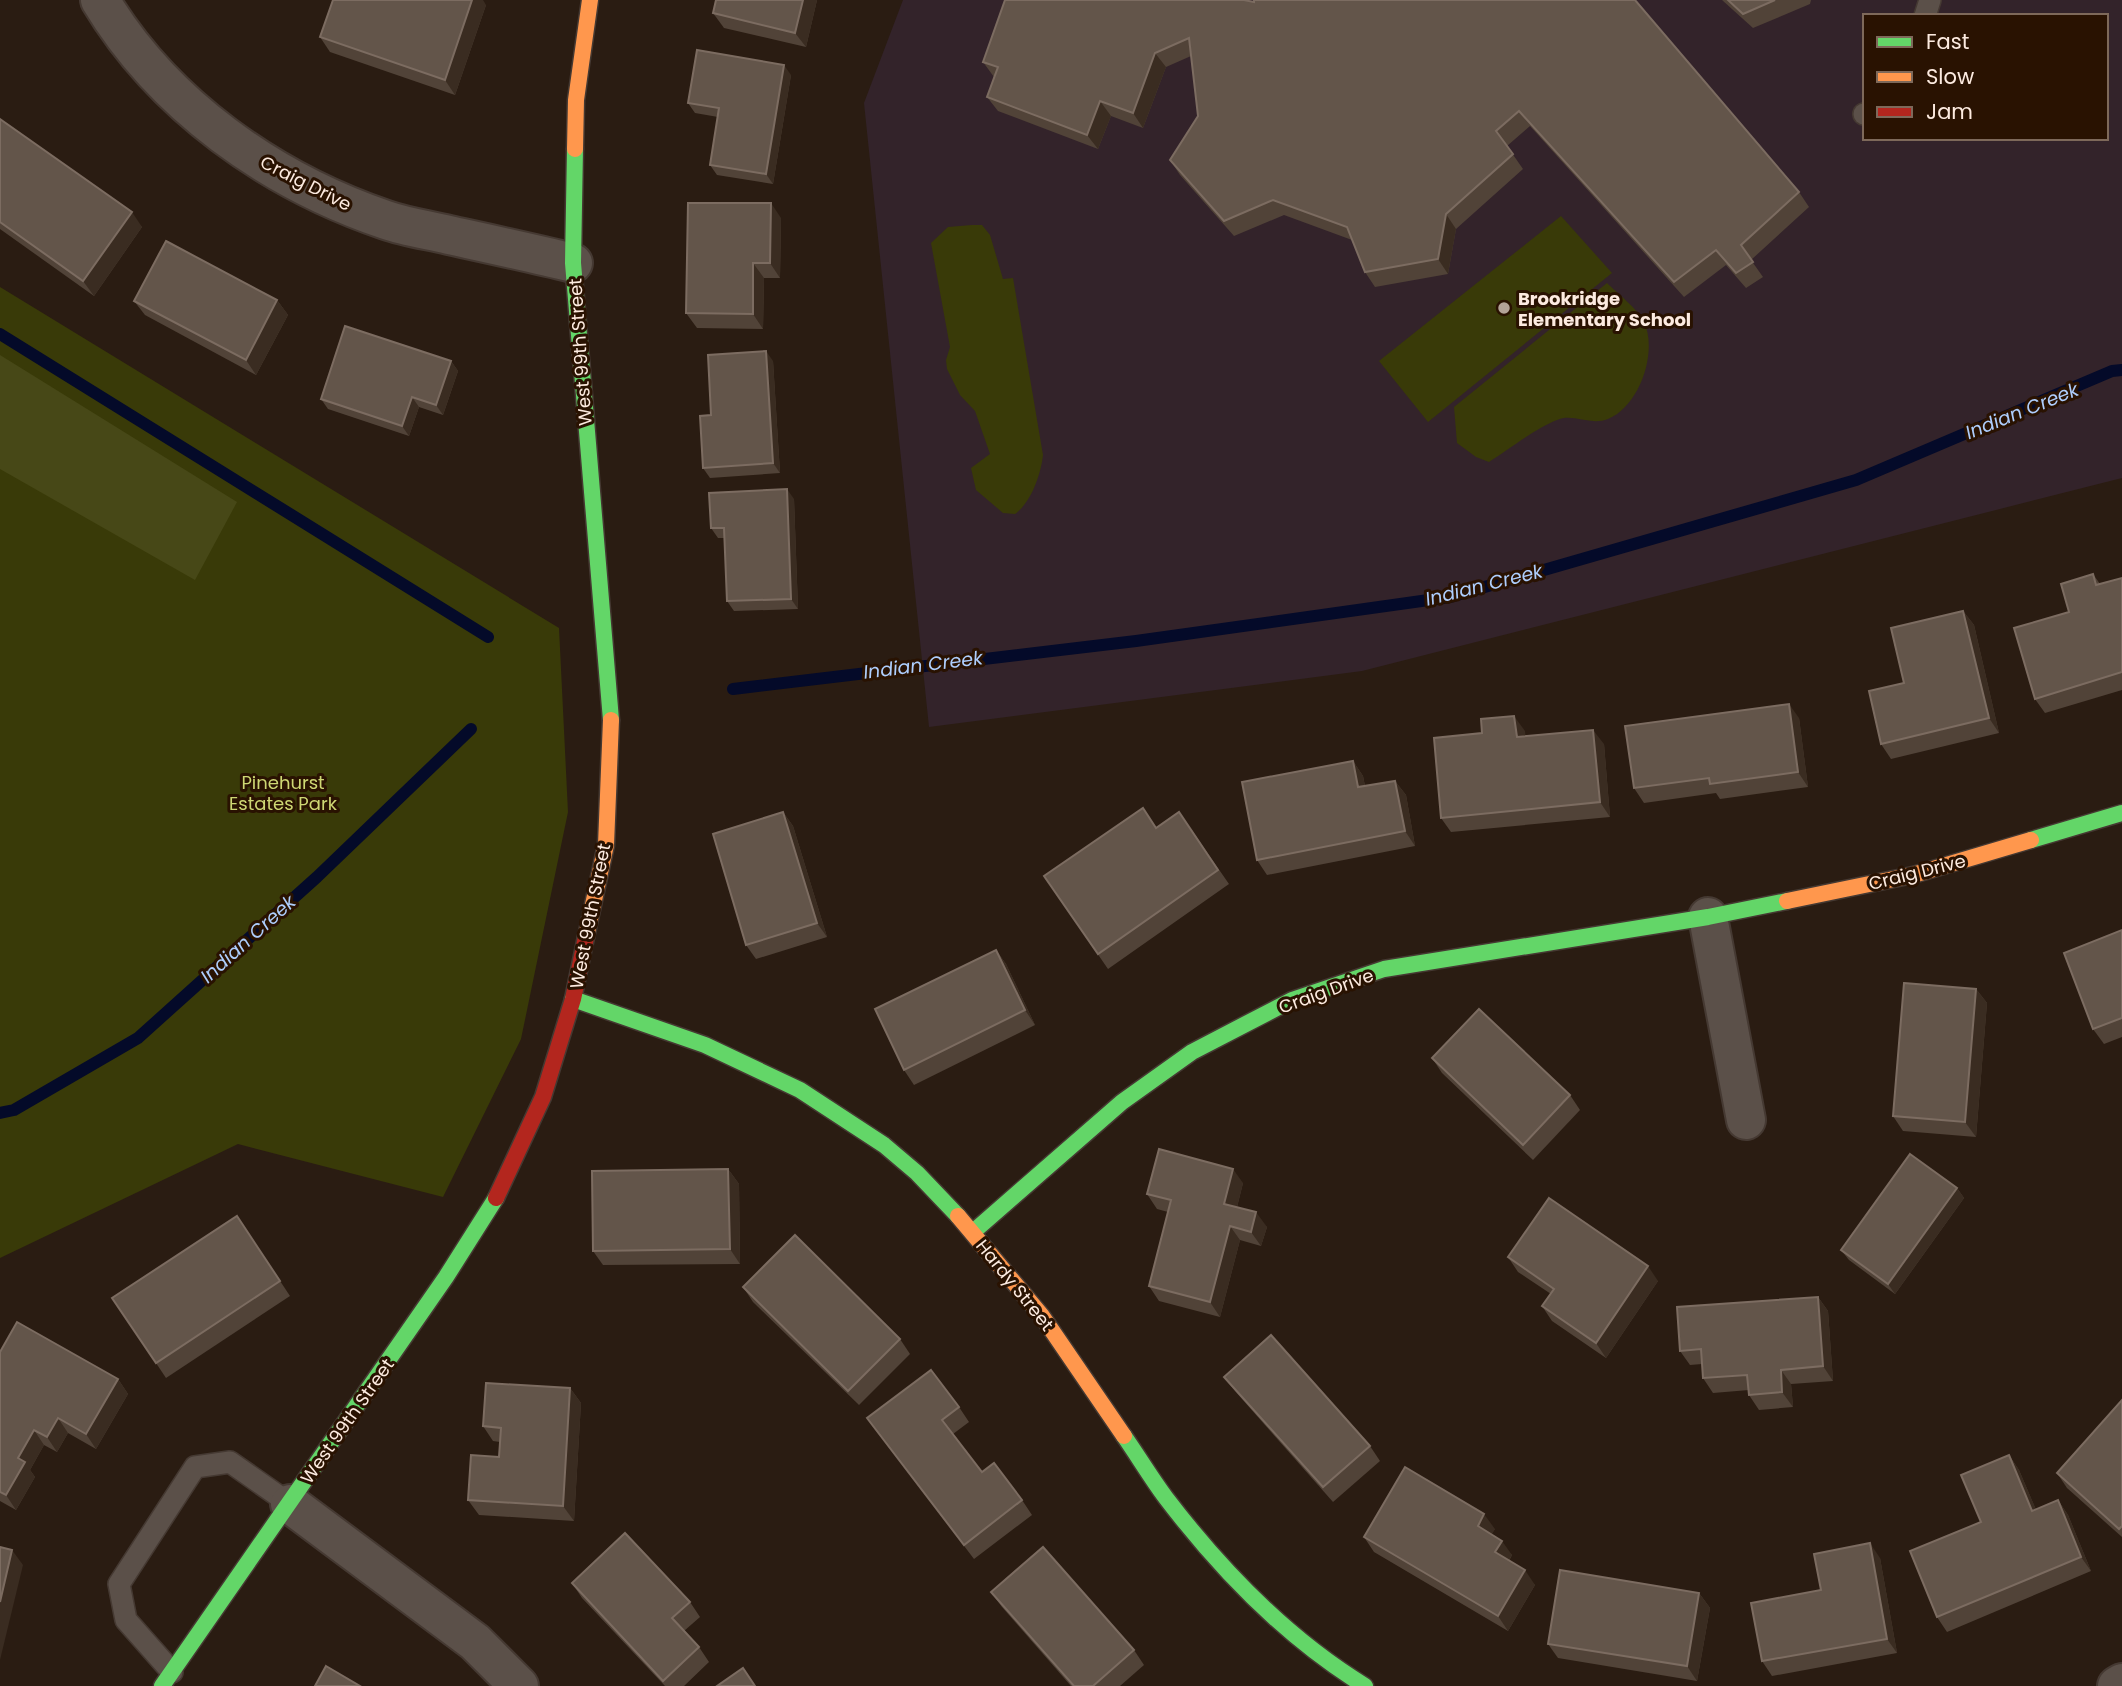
<svg xmlns="http://www.w3.org/2000/svg" width="2122" height="1686" font-family="Poppins,sans-serif">
	<rect width="100%" height="100%" fill="#2a1c12"/>
	<path fill="#33232a" fill-rule="evenodd" d="M903 0H2122V478L1362 671 929 727 864 103ZM1865 16H2106V138H1865Z"/>
	<g fill="#393a08">
		<path d="M1561 216 1612 273 1428 422 1379 361Z"/>
		<path d="M972 225H982L990 235 1003 279 1013 278 1043 455C1041 474 1031 503 1015 514L1003 513 976 490 971 468 990 454 975 411 960 395 947 369 946 360 950 347 931 243 948 227Z"/>
		<path d="M1607 283C1617 293 1638 309 1644 322 1658 351 1640 406 1608 419 1590 426 1573 413 1557 420 1536 428 1508 450 1489 462L1476 457 1457 443 1454 407Z"/>
		<path d="M0 287 559 628 568 812 521 1039 443 1197 238 1144 0 1258Z"/>
	</g>
	<path fill="#474817" d="M0 355 237 502 195 580 0 469Z"/>
	<g fill="none" stroke-linecap="round" stroke-linejoin="round">
		<g stroke="#040a29" stroke-width="12">
			<path d="M0 334 488 637"/>
			<path d="M733 689 1136 641 1450 597 1856 480 2112 371 2122 370"/>
			<path d="M0 1113 14 1110 138 1038 317 877 471 729"/>
		</g>
		<defs>
			<g id="lane">
				<path d="M1925 16 1930 0"/>
				<path d="M1864 114H1865"/>
				<path d="M172 1672 126 1620 119 1584 195 1467 230 1462 290 1504"/>
			</g>
			<g id="street">
				<path d="M100 0C163 105 271 181 386 220 406 227 428 230 449 235 490 244 532 253 573 263"/>
				<path d="M1708 917 1746 1120"/>
				<path d="M290 1504 475 1642 519 1686"/>
				<path d="M2117 1686 2122 1683"/>
			</g>
			<g id="fast">
				<path d="M575 149 573 263 611 720"/>
				<path d="M2031 840 2122 813"/>
				<path d="M573 999 705 1045 800 1090 884 1145 917 1173 958 1216"/>
				<path d="M973 1232 1122 1102 1192 1052 1292 1000 1384 969 1708 917 1787 901"/>
				<path d="M1124 1436C1138 1456 1151 1478 1166 1498 1221 1570 1288 1639 1365 1686"/>
				<path d="M162 1686 446 1277 496 1198"/>
			</g>
			<g id="slow">
				<path d="M575 149 576 100 590 0"/>
				<path d="M1787 901 1913 875 2031 840"/>
				<path d="M586 937 606 845 611 720"/>
				<path d="M958 1216 1042 1316 1124 1436"/>
			</g>
			<path id="jam" d="M496 1198 543 1097 573 999 586 937"/>
		</defs>
		<use href="#lane" stroke="#453932" stroke-width="24"/>
		<use href="#street" stroke="#453932" stroke-width="42"/>
		<use href="#fast" stroke="#453932" stroke-width="19"/>
		<use href="#slow" stroke="#453932" stroke-width="19"/>
		<use href="#jam" stroke="#453932" stroke-width="19"/>
		<use href="#lane" stroke="#5b5049" stroke-width="21"/>
		<use href="#street" stroke="#5b5049" stroke-width="38"/>
		<use href="#fast" stroke="#63d668" stroke-width="16"/>
		<use href="#slow" stroke="#ff974d" stroke-width="16"/>
		<use href="#jam" stroke="#b3261e" stroke-width="16"/>
	</g>
	<g fill="#514338">
		<path d="M716 0H817L806 47 724 28 713 13Z"/>
		<path d="M1244 0 1799 192 1809 207 1751 260 1763 277 1746 288 1726 265 1684 297 1530 126 1507 146 1523 169 1456 229 1448 274 1375 287 1365 272 1352 240 1284 215 1234 236 1180 175 1170 160 1198 116 1191 56 1166 67 1143 128 1111 116 1098 149 998 111 987 97 994 77 983 62Z"/>
		<path d="M1722 0H1811L1810 4 1753 28Z"/>
		<path d="M486 5 455 95 330 52 320 37Z"/>
		<path d="M791 75 773 184 717 175 710 165 718 117 695 113 688 103Z"/>
		<path d="M0 119 142 227 94 296 0 229Z"/>
		<path d="M781 218 780 278H764L763 329 697 328 686 313Z"/>
		<path d="M277 300 288 315 256 375 145 315 134 301Z"/>
		<path d="M451 361 458 371 443 415 419 407 409 436 328 409 321 399Z"/>
		<path d="M773 361 780 473 710 478 703 468 711 415Z"/>
		<path d="M794 499 798 609 734 611 727 601 725 538H718L711 528Z"/>
		<path d="M2093 574 2100 584 2122 578V690L2045 713 2035 699 2069 612Z"/>
		<path d="M1963 611 1974 625 1999 733 1891 759 1881 744Z"/>
		<path d="M1799 718 1808 787 1720 799 1716 793 1644 803 1634 788Z"/>
		<path d="M1525 731V736L1604 744 1610 817 1451 832 1441 818Z"/>
		<path d="M1353 761 1363 776 1365 786 1395 781 1406 795 1415 846 1267 875 1257 860Z"/>
		<path d="M783 812 793 826 827 937 756 959 746 945Z"/>
		<path d="M1179 812 1229 884 1108 969 1044 876 1156 828Z"/>
		<path d="M2122 930V1037L2104 1044 2093 1029Z"/>
		<path d="M996 950 1006 964 1035 1025 914 1085 904 1070Z"/>
		<path d="M1976 989 1987 1003 1976 1137 1903 1131 1893 1116Z"/>
		<path d="M1432 1058 1570 1095 1580 1110 1533 1160 1442 1073Z"/>
		<path d="M728 1169 739 1184 740 1264 603 1265 593 1251Z"/>
		<path d="M1243 1183 1237 1207 1267 1227 1261 1246 1240 1240 1220 1317 1159 1301 1149 1286 1168 1212 1157 1209 1147 1194Z"/>
		<path d="M1957 1188 1964 1198 1895 1294 1849 1260 1841 1250Z"/>
		<path d="M237 1216 290 1296 166 1378 156 1363Z"/>
		<path d="M1508 1257 1658 1281 1606 1358 1552 1321 1542 1306 1551 1294 1518 1272Z"/>
		<path d="M743 1287 900 1339 910 1354 859 1405 753 1302Z"/>
		<path d="M1818 1297 1828 1311 1833 1381 1791 1384 1793 1407 1759 1410 1749 1395V1390L1713 1393 1703 1378 1702 1364 1690 1365 1680 1351Z"/>
		<path d="M0 1352 118 1379 128 1394 96 1449 68 1433 57 1452 44 1445 30 1470 35 1477 16 1510 0 1501Z"/>
		<path d="M1224 1377 1370 1446 1380 1461 1333 1502 1235 1391Z"/>
		<path d="M570 1388 581 1403 574 1521 479 1515 468 1500 499 1457 500 1442 493 1441 483 1426Z"/>
		<path d="M2122 1400V1537L2067 1488 2057 1473Z"/>
		<path d="M959 1407 969 1422 953 1434 982 1472 1022 1500 1032 1515 974 1559 867 1418Z"/>
		<path d="M2009 1455 2019 1470 2036 1510 2058 1500 2068 1515 2091 1571 1947 1632 1937 1617 1981 1522Z"/>
		<path d="M1495 1529 1491 1534 1512 1555 1509 1561 1535 1585 1508 1631 1374 1552 1364 1537Z"/>
		<path d="M1880 1558 1897 1653 1772 1676 1762 1661 1821 1590Z"/>
		<path d="M572 1583 690 1602 700 1617 684 1631 699 1647 709 1662 684 1686H665L582 1598Z"/>
		<path d="M991 1592 1134 1650 1144 1665 1120 1686H1071L1002 1607Z"/>
		<path d="M1699 1593 1710 1608 1697 1681 1558 1658 1548 1644Z"/>
	</g>
	<g fill="#3a2c21">
		<path d="M472 0H483L486 5 455 95 445 80Z"/>
		<path d="M803 0H817L806 47 795 33Z"/>
		<path d="M1155 53 1166 67 1143 128 1133 113Z"/>
		<path d="M784 65 791 75 773 184 766 174Z"/>
		<path d="M1100 101 1111 116 1098 149 1087 135Z"/>
		<path d="M771 203 781 218 780 278 770 263Z"/>
		<path d="M132 212 142 227 94 296 83 281Z"/>
		<path d="M1446 214 1456 229 1448 274 1438 259Z"/>
		<path d="M753 263 764 278 763 329 753 314Z"/>
		<path d="M277 300 288 315 256 375 246 360Z"/>
		<path d="M766 351 773 361 780 473 773 463Z"/>
		<path d="M451 361 458 371 443 415 436 405Z"/>
		<path d="M412 397 419 407 409 436 402 426Z"/>
		<path d="M787 489 794 499 798 609 791 599Z"/>
		<path d="M1963 611 1974 625 1999 733 1989 718Z"/>
		<path d="M1789 704 1799 718 1808 787 1798 772Z"/>
		<path d="M1514 716 1525 731 1527 752 1517 737Z"/>
		<path d="M1593 730 1604 744 1610 817 1600 802Z"/>
		<path d="M1353 761 1363 776 1368 802 1358 787Z"/>
		<path d="M1395 781 1406 795 1415 846 1405 831Z"/>
		<path d="M783 812 793 826 827 937 817 923Z"/>
		<path d="M996 950 1006 964 1035 1025 1025 1010Z"/>
		<path d="M1976 989 1987 1003 1976 1137 1965 1122Z"/>
		<path d="M728 1169 739 1184 740 1264 730 1249Z"/>
		<path d="M1233 1169 1243 1183 1234 1219 1224 1204Z"/>
		<path d="M1957 1188 1964 1198 1895 1294 1888 1284Z"/>
		<path d="M1256 1212 1267 1227 1261 1246 1251 1232Z"/>
		<path d="M1230 1226 1240 1240 1220 1317 1210 1302Z"/>
		<path d="M1648 1266 1658 1281 1606 1358 1596 1343Z"/>
		<path d="M1818 1297 1828 1311 1833 1381 1823 1366Z"/>
		<path d="M1781 1370 1791 1384 1793 1407 1782 1392Z"/>
		<path d="M118 1379 128 1394 96 1449 86 1434Z"/>
		<path d="M570 1388 581 1403 574 1521 563 1506Z"/>
		<path d="M58 1418 68 1433 57 1452 47 1437Z"/>
		<path d="M34 1430 44 1445 30 1470 35 1477 16 1510 6 1495 18 1458Z"/>
		<path d="M2009 1455 2019 1470 2043 1526 2032 1511Z"/>
		<path d="M2058 1500 2068 1515 2091 1571 2081 1557Z"/>
		<path d="M1484 1514 1495 1529 1488 1541 1478 1526Z"/>
		<path d="M1502 1541 1512 1555 1505 1567 1495 1552Z"/>
		<path d="M1870 1543 1880 1558 1897 1653 1887 1639Z"/>
		<path d="M12 1550 23 1565 0 1660V1602Z"/>
		<path d="M1525 1570 1535 1585 1508 1631 1498 1616Z"/>
		<path d="M1699 1593 1710 1608 1697 1681 1687 1666Z"/>
	</g>
	<g fill="#63554a" stroke="#7c6c61" stroke-width="2">
		<path d="M333 0H472L445 80 320 37Z"/>
		<path d="M716 0H803L795 33 713 13Z"/>
		<path d="M1005 0H1244L1254 2V0H1635L1799 192 1741 245 1753 262 1736 273 1716 250 1674 282 1519 111 1496 131 1513 154 1446 214 1438 259 1365 272 1347 227 1273 200 1224 221 1170 160 1198 116 1189 38 1155 53 1133 113 1100 101 1087 135 987 97 998 67 983 62Z"/>
		<path d="M1728 0H1775L1743 14Z"/>
		<path d="M697 50 784 65 766 174 710 165 719 108 688 103Z"/>
		<path d="M0 119 132 212 83 281 0 222Z"/>
		<path d="M688 203H771L770 263H753V314L686 313Z"/>
		<path d="M166 241 277 300 246 360 134 301Z"/>
		<path d="M345 326 451 361 436 405 412 397 402 426 321 399Z"/>
		<path d="M766 351 773 463 703 468 700 416 711 415 708 355Z"/>
		<path d="M787 489 791 599 727 601 724 528H711L709 493Z"/>
		<path d="M2093 574 2096 585 2122 578V672L2035 699 2014 628 2069 612 2061 584Z"/>
		<path d="M1963 611 1989 718 1881 744 1869 691 1904 683 1891 628Z"/>
		<path d="M1789 704 1798 772 1710 784 1709 778 1634 788 1625 726Z"/>
		<path d="M1514 716 1517 737 1593 730 1600 802 1441 818 1434 738 1482 733 1481 719Z"/>
		<path d="M1353 761 1358 787 1395 781 1405 831 1257 860 1242 782Z"/>
		<path d="M1143 808 1156 828 1179 812 1218 870 1098 954 1044 876Z"/>
		<path d="M783 812 817 923 746 945 713 834Z"/>
		<path d="M2122 930V1018L2093 1029 2064 953Z"/>
		<path d="M996 950 1025 1010 904 1070 875 1009Z"/>
		<path d="M1904 983 1976 989 1965 1122 1893 1116Z"/>
		<path d="M1479 1009 1570 1095 1523 1145 1432 1058Z"/>
		<path d="M1159 1149 1233 1169 1224 1204 1256 1212 1251 1232 1230 1226 1210 1302 1149 1286 1171 1200 1147 1194Z"/>
		<path d="M1910 1154 1957 1188 1888 1284 1841 1250Z"/>
		<path d="M728 1169 730 1249 593 1251 592 1171Z"/>
		<path d="M1549 1198 1648 1266 1596 1343 1542 1306 1554 1289 1508 1257Z"/>
		<path d="M237 1216 280 1281 156 1363 112 1298Z"/>
		<path d="M795 1235 900 1339 848 1391 743 1287Z"/>
		<path d="M1818 1297 1823 1366 1781 1370 1782 1392 1749 1395 1747 1375 1703 1378 1701 1349 1680 1351 1677 1307Z"/>
		<path d="M17 1322 118 1379 86 1434 58 1418 47 1437 34 1430 18 1458 25 1462 6 1495 0 1492V1352Z"/>
		<path d="M1271 1335 1370 1446 1323 1487 1224 1377Z"/>
		<path d="M931 1370 959 1407 942 1420 982 1472 994 1463 1022 1500 964 1545 867 1418Z"/>
		<path d="M486 1383 570 1388 563 1506 468 1500 471 1455 499 1457 501 1428 483 1426Z"/>
		<path d="M2122 1400V1526L2119 1529 2057 1473Z"/>
		<path d="M2009 1455 2032 1511 2058 1500 2081 1557 1937 1617 1910 1551 1981 1522 1961 1475Z"/>
		<path d="M1405 1467 1484 1514 1478 1526 1502 1541 1495 1552 1525 1570 1498 1616 1364 1537Z"/>
		<path d="M625 1533 690 1602 672 1618 699 1647 663 1681 572 1583Z"/>
		<path d="M1870 1543 1887 1639 1762 1661 1751 1603 1821 1590 1814 1554Z"/>
		<path d="M0 1547 12 1550 0 1602Z"/>
		<path d="M1043 1547 1134 1650 1093 1686H1074L991 1592Z"/>
		<path d="M1560 1570 1699 1593 1687 1666 1548 1644Z"/>
		<path d="M326 1666 360 1686H315Z"/>
		<path d="M743 1668 755 1686H717Z"/>
	</g>
	<circle fill="#b3a398" stroke="#291201" stroke-width="2.5" cx="1504" cy="308" r="7"/>
	<g text-anchor="middle" dominant-baseline="central" stroke-width="6" stroke-linejoin="round" paint-order="stroke">
		<g font-size="18" fill="#fdebe0" stroke="#291201">
			<text transform="translate(306 183) rotate(27)">Craig Drive</text>
			<text transform="translate(580 352) rotate(-94)">West 99th Street</text>
			<text transform="translate(1917 872) rotate(-14)">Craig Drive</text>
			<text transform="translate(590 916) rotate(-79)">West 99th Street</text>
			<text transform="translate(1326 991) rotate(-20)">Craig Drive</text>
			<text transform="translate(1015 1285) rotate(51)">Hardy Street</text>
			<text transform="translate(347 1421) rotate(-55)">West 99th Street</text>
		</g>
		<g font-size="18" font-weight="bold" fill="#fdebe0" stroke="#291201" text-anchor="start">
			<text x="1518" y="298">Brookridge<tspan x="1518" dy="21">Elementary School</tspan></text>
		</g>
		<g font-size="18" fill="#ced773" stroke="#291201">
			<text x="283" y="782">Pinehurst<tspan x="283" dy="21">Estates Park</tspan></text>
		</g>
		<g font-size="19" font-style="italic" fill="#aecefd" stroke="#291201">
			<text transform="translate(2022 411) rotate(-22)">Indian Creek</text>
			<text transform="translate(1484 585) rotate(-14)">Indian Creek</text>
			<text transform="translate(923 665) rotate(-7)">Indian Creek</text>
			<text transform="translate(248 939) rotate(-42)">Indian Creek</text>
		</g>
	</g>
	<rect x="1863" y="14" width="245" height="126" fill="#291201" stroke="#7e695a" stroke-width="2"/>
	<rect x="1877" y="37" width="35" height="10" fill="#63d668" stroke="#7e695a" stroke-width="2"/>
	<text x="1926" y="49" font-size="21" fill="#fdebe0">Fast</text>
	<rect x="1877" y="72" width="35" height="10" fill="#ff974d" stroke="#7e695a" stroke-width="2"/>
	<text x="1926" y="84" font-size="21" fill="#fdebe0">Slow</text>
	<rect x="1877" y="107" width="35" height="10" fill="#b3261e" stroke="#7e695a" stroke-width="2"/>
	<text x="1926" y="119" font-size="21" fill="#fdebe0">Jam</text>
</svg>
